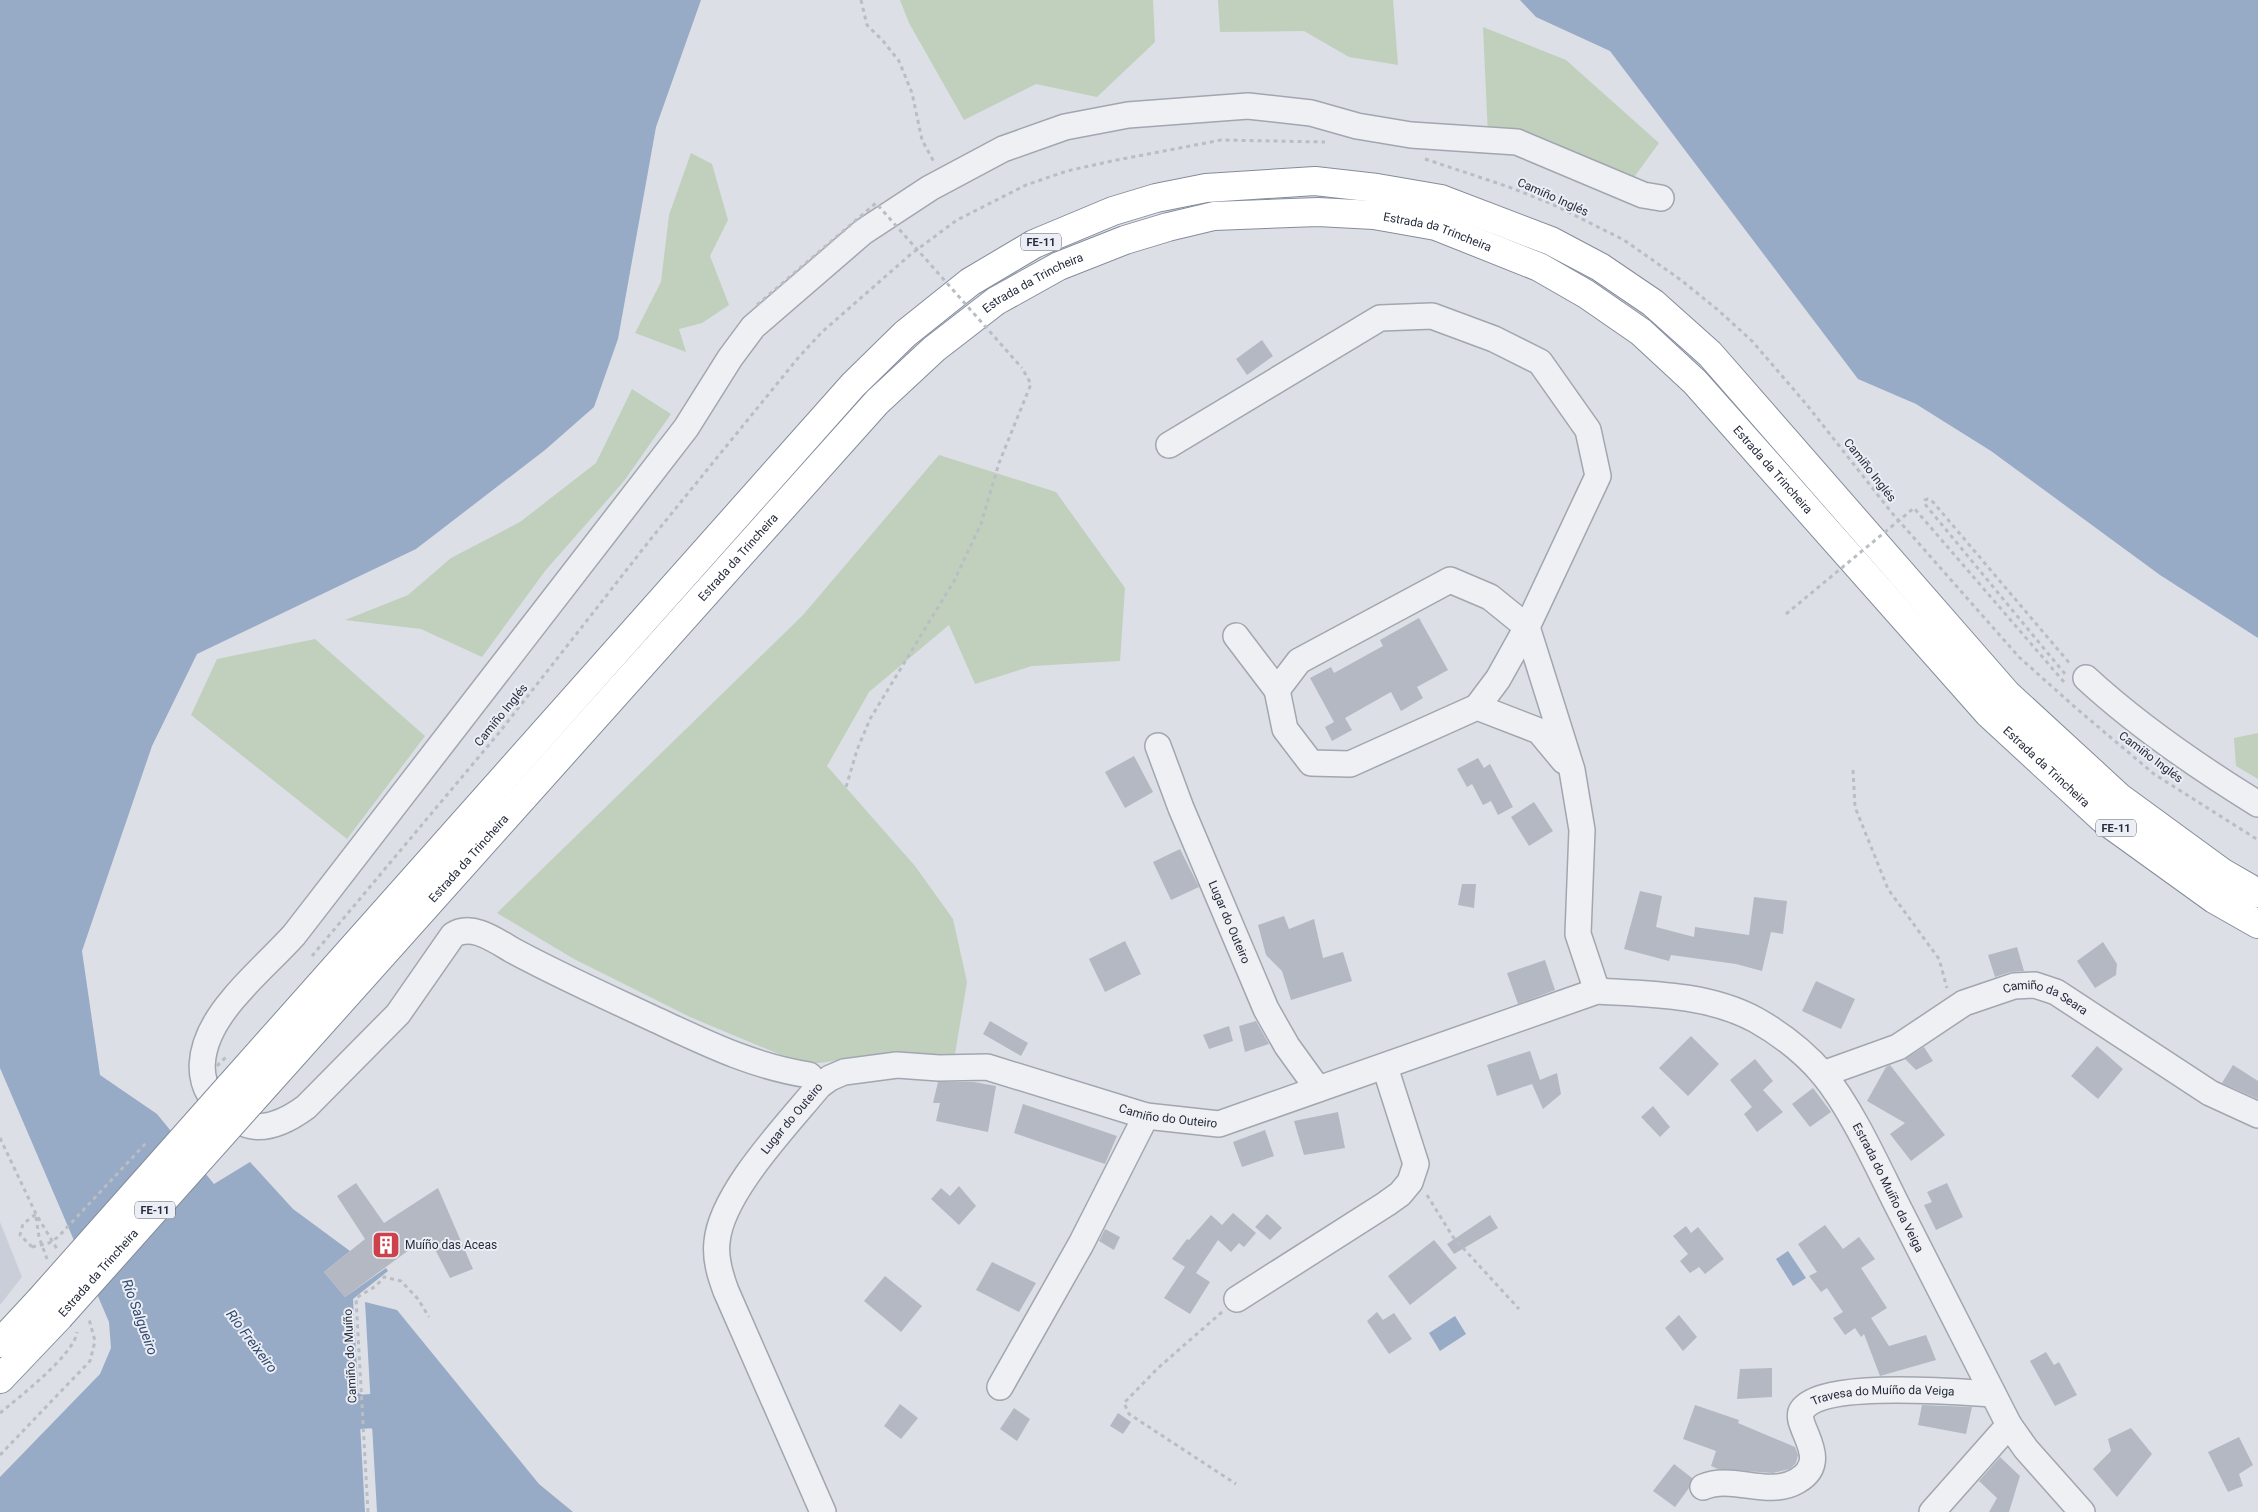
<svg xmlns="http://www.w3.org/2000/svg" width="2258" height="1512" font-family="Roboto,sans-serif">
	<rect width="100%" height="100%" fill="#dcdfe6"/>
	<path fill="#caced8" d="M0 1222 22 1277 0 1305Z"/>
	<g fill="#c0d0bd">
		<path d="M900 0H1153L1155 42 1097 97 1036 84 964 120 909 23Z"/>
		<path d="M1218 0H1393L1398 65 1349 57 1304 31 1220 32Z"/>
		<path d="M1483 27 1566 60 1659 143 1632 180 1488 136Z"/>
		<path d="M691 153 712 164 728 220 710 256 729 305 702 323 679 329 686 352 635 333 661 282 669 215Z"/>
		<path d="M632 389 671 414 624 481 545 571 482 657 421 629 345 620 408 595 451 558 520 522 596 463Z"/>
		<path d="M939 455 1056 492 1125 588 1120 661 1032 666 975 684 949 625 869 692 827 766 915 866 953 919 967 982 955 1054 875 1055 805 1065 690 1017 574 959 497 913 803 615Z"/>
		<path d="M315 639 425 736 347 839 191 715 217 659Z"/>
		<path d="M2258 733V779L2236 766 2234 738Z"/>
	</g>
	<g fill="#97aac6">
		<path d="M0 0H701L656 127 618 339 594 407 545 450 416 549 197 654 152 746 82 951 100 1075 157 1114 214 1184 250 1162 293 1209 350 1251 324 1272 345 1297 386 1268 388 1271 353 1299 365 1512H0V1477L100 1374 111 1348 109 1322 0 1068Z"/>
		<path d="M1520 0H2258V638L2160 575 1991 451 1916 404 1858 379 1610 51 1536 17Z"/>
		<path d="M1788 1251 1806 1278 1793 1286 1776 1259Z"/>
		<path d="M365 1302 397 1310 539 1484 573 1512H377Z"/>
		<path d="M1455 1316 1466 1334 1440 1351 1429 1333Z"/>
	</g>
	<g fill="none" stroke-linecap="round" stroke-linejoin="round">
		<path stroke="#97aac6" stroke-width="34" d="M317 1393 359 1412 372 1411 415 1424"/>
	</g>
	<g fill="#b3b8c2">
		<path d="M1262 340 1273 356 1247 375 1236 359Z"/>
		<path d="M1419 618 1448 670 1417 687 1423 698 1401 711 1391 692 1345 718 1352 730 1332 741 1325 727 1334 722 1310 678 1331 667 1334 673 1383 646 1380 640Z"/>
		<path d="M1134 756 1153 792 1125 808 1105 772Z"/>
		<path d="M1478 758 1484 768 1490 764 1513 807 1498 815 1491 801 1483 805 1472 784 1467 787 1457 769Z"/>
		<path d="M1534 802 1553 831 1529 846 1511 817Z"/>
		<path d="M1180 849 1199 887 1171 900 1153 862Z"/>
		<path d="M1462 884H1476L1474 908 1458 905Z"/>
		<path d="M1640 891 1662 896 1656 927 1694 937 1695 927 1749 935 1754 897 1787 901 1783 934 1771 932 1762 971 1736 964 1671 955 1669 961 1624 949Z"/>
		<path d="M1284 916 1289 929 1314 919 1323 958 1343 952 1352 981 1291 1000 1282 971 1266 955 1258 925Z"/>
		<path d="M1125 941 1141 974 1105 992 1089 959Z"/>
		<path d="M2103 942 2117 964 2116 975 2095 988 2077 961Z"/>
		<path d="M2017 947 2024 971 2010 972 1995 977 1988 955Z"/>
		<path d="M1545 960 1555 990 1518 1004 1507 973Z"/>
		<path d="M1816 981 1855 999 1841 1029 1802 1011Z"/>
		<path d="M990 1021 1028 1043 1021 1056 983 1034Z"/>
		<path d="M1256 1021 1269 1044 1245 1052 1239 1026Z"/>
		<path d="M1229 1026 1233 1041 1209 1049 1203 1035Z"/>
		<path d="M1691 1036 1719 1064 1688 1096 1659 1068Z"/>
		<path d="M2097 1046 2123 1069 2098 1099 2071 1076Z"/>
		<path d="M1924 1047 1933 1061 1916 1070 1905 1059Z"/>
		<path d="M1530 1051 1540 1080 1557 1073 1561 1094 1543 1109 1532 1084 1497 1096 1487 1065Z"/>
		<path d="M1755 1059 1773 1081 1763 1090 1783 1112 1757 1132 1744 1114 1752 1107 1730 1080Z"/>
		<path d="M1890 1065 1945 1135 1911 1161 1890 1134 1905 1123 1867 1101 1886 1067Z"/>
		<path d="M2233 1065 2258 1081V1099L2222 1083Z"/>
		<path d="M938 1082H974L996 1086 988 1132 936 1121 940 1103H933Z"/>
		<path d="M1813 1088 1831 1112 1810 1127 1792 1104Z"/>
		<path d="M1023 1104 1117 1136 1105 1164 1014 1133Z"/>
		<path d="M1653 1106 1670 1127 1660 1137 1641 1117Z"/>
		<path d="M1338 1112 1345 1148 1304 1155 1294 1121Z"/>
		<path d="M1265 1130 1274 1156 1242 1167 1233 1142Z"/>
		<path d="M356 1183 384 1223 438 1188 473 1269 450 1278 428 1236 345 1297 324 1272 365 1239 337 1196Z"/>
		<path d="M1947 1183 1963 1217 1936 1230 1924 1205 1932 1202 1927 1192Z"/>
		<path d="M959 1186 976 1206 959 1225 931 1199 941 1188 950 1196Z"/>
		<path d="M1233 1213 1256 1233 1244 1247 1239 1243 1231 1252 1218 1240 1196 1273 1210 1282 1190 1314 1164 1298 1185 1267 1172 1259 1187 1239 1189 1240 1211 1215 1222 1225Z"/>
		<path d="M1267 1214 1282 1228 1270 1240 1255 1227Z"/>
		<path d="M1490 1215 1498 1228 1454 1254 1447 1244Z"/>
		<path d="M1825 1225 1843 1249 1859 1237 1875 1259 1861 1268 1887 1308 1871 1318 1889 1346 1926 1335 1936 1360 1880 1376 1864 1334 1861 1337 1855 1328 1845 1335 1833 1318 1843 1312 1827 1288 1821 1292 1809 1276 1817 1272 1798 1244Z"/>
		<path d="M1686 1226 1691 1233 1698 1227 1724 1259 1705 1274 1699 1267 1690 1273 1680 1261 1688 1254 1673 1236Z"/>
		<path d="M1105 1229 1120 1237 1114 1250 1099 1241Z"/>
		<path d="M1434 1240 1457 1268 1410 1305 1388 1276Z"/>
		<path d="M992 1262 1036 1283 1019 1312 976 1290Z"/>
		<path d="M885 1276 922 1306 901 1332 864 1301Z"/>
		<path d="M1377 1312 1383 1320 1394 1313 1412 1339 1389 1354 1367 1321Z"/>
		<path d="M1679 1315 1697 1337 1683 1351 1665 1328Z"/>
		<path d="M2046 1352 2054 1365 2059 1362 2077 1395 2055 1406 2030 1361Z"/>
		<path d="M1772 1368V1397L1737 1399 1740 1369Z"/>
		<path d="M900 1404 918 1418 901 1439 884 1426Z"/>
		<path d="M1695 1405 1739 1420 1738 1423 1795 1447 1798 1455 1796 1463 1790 1469 1773 1473 1718 1469 1711 1466 1716 1451 1683 1439Z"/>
		<path d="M1922 1405 1972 1407 1966 1434 1918 1425Z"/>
		<path d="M1014 1408 1030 1419 1017 1441 1000 1429Z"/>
		<path d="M1118 1413 1131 1422 1123 1434 1110 1426Z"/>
		<path d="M2131 1428 2152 1454 2117 1497 2093 1469 2111 1451 2108 1439Z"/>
		<path d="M2239 1437 2253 1465 2239 1474 2243 1486 2228 1492 2208 1452Z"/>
		<path d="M2000 1457 2020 1476 2009 1512H1989L1997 1498 1979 1481Z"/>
		<path d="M1674 1464 1692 1478 1689 1488 1675 1507 1653 1491Z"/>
	</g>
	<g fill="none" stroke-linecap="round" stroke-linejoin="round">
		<defs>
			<g id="minor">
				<path d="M1169 445 1380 318 1432 316 1494 339 1540 362 1588 430 1598 476 1527 627 1572 770 1582 830 1578 934 1597 991"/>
				<path d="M1236 636 1277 690 1285 729 1311 763 1350 764 1477 707 1539 731 1564 761"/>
				<path d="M2086 678C2138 726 2198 767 2258 804"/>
				<path d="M1277 690 1299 661 1450 580 1490 597 1527 627 1498 679 1477 707"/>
				<path id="s1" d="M1158 746 1181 808 1266 1009 1287 1046 1318 1089"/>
				<path id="s2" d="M1823 1074 1898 1047 1964 1003 2014 986 2035 985 2056 992 2210 1093 2258 1115"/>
				<path d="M819 1086 809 1075C751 1066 704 1042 652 1018 605 996 558 975 512 950 495 940 472 923 453 935L398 1014 306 1107C287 1121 261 1134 239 1121 184 1091 198 1040 233 999 252 976 274 957 294 935L686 428 730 358 753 327 863 232 930 188 1003 149 1065 127 1128 115 1248 106 1311 113 1357 126 1411 135 1517 142 1643 195 1661 198"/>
				<path d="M1237 1299 1386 1204 1400 1194 1410 1182 1416 1164 1385 1067"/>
				<path d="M1000 1387 1081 1244 1146 1116"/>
				<path id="s3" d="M1703 1487C1732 1474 1768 1498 1797 1481 1834 1460 1792 1425 1802 1410 1823 1380 1958 1392 1993 1394"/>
				<path id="s4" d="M823 1512 726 1291C720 1275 715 1259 717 1242 721 1193 788 1124 819 1086L830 1078 844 1072 897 1065 939 1068 987 1067 1146 1116 1219 1124 1597 991C1650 994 1708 994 1756 1020 1781 1034 1804 1052 1823 1074 1851 1108 1876 1163 1896 1203 1933 1277 1971 1351 2009 1425L2026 1449 2082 1512"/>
				<path d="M1932 1512 2009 1425"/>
			</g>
			<g id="highway">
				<path d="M229 1087 853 385 905 334 970 282 1034 244 1113 211 1156 198 1206 188 1315 181 1377 188 1441 199 1551 241 1600 267 1653 303 1710 354 2007 694 2119 797 2223 873 2258 893"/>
				<path id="s5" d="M250 1103 877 402 934 349 996 301 1059 266 1125 240 1168 227 1214 216 1318 212 1374 215 1436 226 1539 267 1586 294 1641 332 1695 382 1989 714 2103 819 2214 899 2258 924"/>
				<path d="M0 1343 40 1300"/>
				<path d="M0 1379 59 1317"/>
			</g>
		</defs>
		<use href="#minor" stroke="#a2a6b0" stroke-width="28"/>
		<use href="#highway" stroke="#848c9c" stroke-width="30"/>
		<g stroke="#babdc4" stroke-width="3" stroke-dasharray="4 4" stroke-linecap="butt">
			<path d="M861 0 867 25 883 41 899 61 912 93 922 140 934 162"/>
			<path d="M1425 159 1509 187 1552 204 1624 240 1681 280 1718 310 1752 341 1807 405 1892 513 2019 657 2077 709 2154 774 2258 840"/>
			<path d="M2065 674 1924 503 1925 500 1928 499 1933 502 2071 665"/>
			<path d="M1853 770 1855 807 1888 889 1939 959 1947 988"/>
			<path d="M846 787 857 750 870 719 954 581 981 524 999 463 1031 384 1022 368"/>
			<path d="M312 956 498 734 650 540 798 358 822 332 911 254 957 220 1026 185 1067 171 1112 161 1221 140 1325 142"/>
			<path d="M0 1138 36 1214 57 1249"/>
			<path d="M1427 1195 1453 1237 1519 1309"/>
			<path d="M36 1217 39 1237 47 1259"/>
			<path d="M32 1247 20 1235 23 1224 36 1214"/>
			<path d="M1222 1312 1158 1368 1124 1403 1129 1414 1236 1484"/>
			<path d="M0 1413C18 1398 75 1354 77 1332"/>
			<path d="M0 1455 90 1361 95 1341 89 1319"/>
			<path d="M368 1512 356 1298 376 1286 384 1277 401 1281 418 1299 429 1317"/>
		</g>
		<use href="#minor" stroke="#eef0f4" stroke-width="25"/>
		<use href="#highway" stroke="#fff" stroke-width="28"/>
		<defs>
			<g id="highway-bridge">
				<path d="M40 1300 229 1087"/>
				<path id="s6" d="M59 1317 250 1103"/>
			</g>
		</defs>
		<use href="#highway-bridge" stroke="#848c9c" stroke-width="30" stroke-linecap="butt"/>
		<g stroke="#babdc4" stroke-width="3" stroke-dasharray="4 4" stroke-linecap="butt">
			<path d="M757 305 876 203 1022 368"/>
			<path d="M1786 614 1914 508 2064 682"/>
			<path d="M217 1066 227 1056"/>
			<path d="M32 1247 49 1243 58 1237 147 1142"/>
		</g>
		<use href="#highway-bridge" stroke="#fff" stroke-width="28"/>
	</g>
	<defs>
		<symbol id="building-square" viewBox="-11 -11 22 22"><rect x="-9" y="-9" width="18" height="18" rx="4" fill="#cb414c" stroke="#ebeef4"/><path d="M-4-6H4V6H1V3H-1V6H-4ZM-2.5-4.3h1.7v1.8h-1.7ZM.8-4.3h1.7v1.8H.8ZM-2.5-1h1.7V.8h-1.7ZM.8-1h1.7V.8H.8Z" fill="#fff"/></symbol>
	</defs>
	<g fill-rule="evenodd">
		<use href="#building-square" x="370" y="1229" width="32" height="32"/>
	</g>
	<g text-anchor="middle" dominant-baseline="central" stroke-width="4" stroke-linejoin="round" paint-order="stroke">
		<g fill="#ebeef4" stroke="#616673" stroke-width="1">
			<rect x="1021" y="233.5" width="40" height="17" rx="4"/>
			<rect x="2096" y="819.5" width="40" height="17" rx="4"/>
			<rect x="135" y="1201.5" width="40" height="17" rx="4"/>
		</g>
		<g font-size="11" font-weight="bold" fill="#262c3c">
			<text x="1041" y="242">FE-11</text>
			<text x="2116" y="828">FE-11</text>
			<text x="155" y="1210">FE-11</text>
		</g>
		<g font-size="12" fill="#262c3c" stroke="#ebeef4">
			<text transform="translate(1553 197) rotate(24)">Camiño Inglés</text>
			<text stroke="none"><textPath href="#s5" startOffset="1558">Estrada da Trincheira</textPath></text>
			<text stroke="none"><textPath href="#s5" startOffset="1138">Estrada da Trincheira</textPath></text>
			<text stroke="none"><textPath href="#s5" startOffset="1978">Estrada da Trincheira</textPath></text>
			<text transform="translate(1870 470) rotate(52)">Camiño Inglés</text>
			<text stroke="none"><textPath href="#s5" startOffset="732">Estrada da Trincheira</textPath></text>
			<text transform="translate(501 715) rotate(-51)">Camiño Inglés</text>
			<text transform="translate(2151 757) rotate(37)">Camiño Inglés</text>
			<text stroke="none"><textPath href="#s5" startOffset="2382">Estrada da Trincheira</textPath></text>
			<text stroke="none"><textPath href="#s5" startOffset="328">Estrada da Trincheira</textPath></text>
			<text stroke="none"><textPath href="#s1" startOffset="190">Lugar do Outeiro</textPath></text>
			<text stroke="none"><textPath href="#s2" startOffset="246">Camiño da Seara</textPath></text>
			<text stroke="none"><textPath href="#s4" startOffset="841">Camiño do Outeiro</textPath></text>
			<text stroke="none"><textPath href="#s4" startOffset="438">Lugar do Outeiro</textPath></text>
			<text stroke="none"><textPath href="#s4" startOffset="1674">Estrada do Muíño da Veiga</textPath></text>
			<text stroke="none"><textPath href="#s6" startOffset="59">Estrada da Trincheira</textPath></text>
			<text transform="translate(350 1356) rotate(-93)">Camiño do Muíño</text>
			<text stroke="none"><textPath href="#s3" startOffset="260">Travesa do Muíño da Veiga</textPath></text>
		</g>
		<g font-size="12" fill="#262c3c" stroke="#ebeef4" text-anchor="start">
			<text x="405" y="1245">Muíño das Aceas</text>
		</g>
		<g font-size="14" font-style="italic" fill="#31486f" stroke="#ebeef4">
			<text transform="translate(140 1317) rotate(70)">Río Salgueiro</text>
			<text transform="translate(252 1341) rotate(53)">Río Freixeiro</text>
		</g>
	</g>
</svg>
